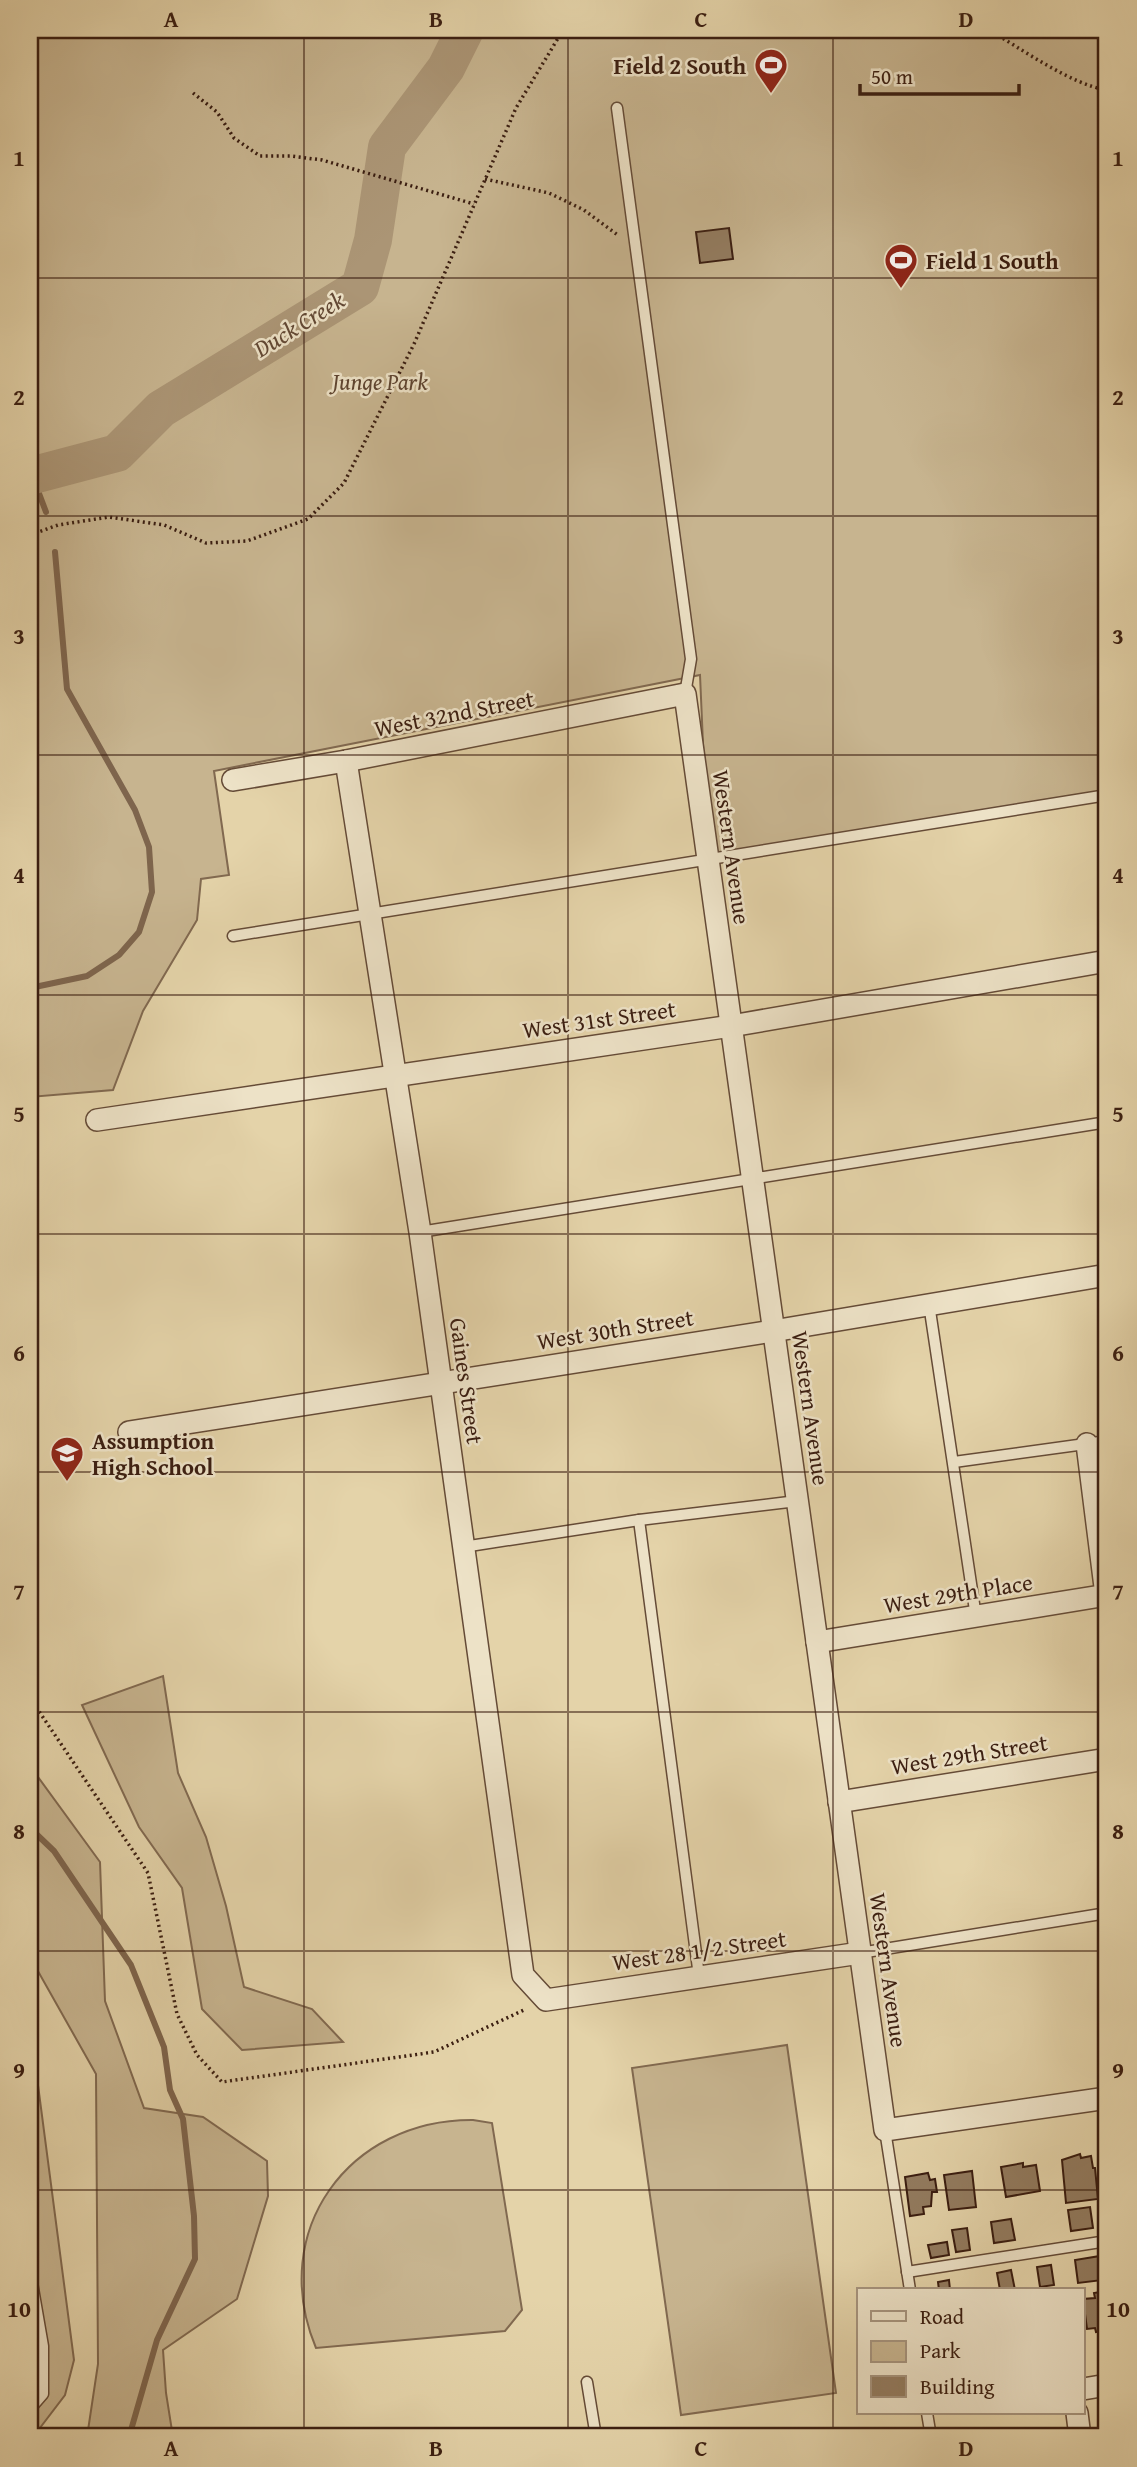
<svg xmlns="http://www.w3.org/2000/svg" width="1137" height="2467" font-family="'Gentium Book Plus',serif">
	<rect width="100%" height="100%" fill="#e4d3a9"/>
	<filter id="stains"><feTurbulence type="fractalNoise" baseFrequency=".00286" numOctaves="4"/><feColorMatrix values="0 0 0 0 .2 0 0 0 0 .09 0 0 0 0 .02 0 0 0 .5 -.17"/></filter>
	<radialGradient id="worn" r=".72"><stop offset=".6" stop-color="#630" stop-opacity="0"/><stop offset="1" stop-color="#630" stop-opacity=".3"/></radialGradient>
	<g fill="#c7b48f" stroke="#816950" stroke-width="2">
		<path d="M30 30H1107V790L708 859 700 675 214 771 229 875 201 879 197 920 143 1011 113 1090 30 1097Z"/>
		<path d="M163 1676 178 1773 206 1837 226 1906 244 1987 312 2009 343 2042 242 2050 202 2009 182 1888 139 1827 82 1705Z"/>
		<path d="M30 1766 100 1862 105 2001 144 2108 203 2117 267 2161 268 2196 237 2299 163 2350 166 2393 173 2437H87L98 2364 96 2074 30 1957Z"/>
		<path d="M30 2024 74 2360 65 2395 33 2437H30Z"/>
		<path d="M787 2045 836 2393 681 2415 632 2068Z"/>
		<path d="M473 2120 492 2123 522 2310 505 2331 316 2348C267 2231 349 2119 473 2120Z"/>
	</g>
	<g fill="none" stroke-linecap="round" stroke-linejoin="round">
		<g stroke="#7e654d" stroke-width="6">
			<path d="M32 475 46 512"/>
			<path d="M30 988 87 976 119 955 139 932 152 892 149 847 135 810 67 689 55 552"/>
			<path d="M30 1828 54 1851 131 1965 164 2047 170 2090 183 2119 194 2216 195 2259 157 2340 129 2437"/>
		</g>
		<path stroke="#ab9575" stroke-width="38" d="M30 476 117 453 161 409 360 287 373 240 387 147 446 68 465 30"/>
	</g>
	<g fill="#937c60" stroke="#3b1e11" stroke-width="2">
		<path d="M729 228 733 259 700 263 696 232Z"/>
		<path d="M1080 2154 1081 2158 1091 2156 1093 2168H1095L1098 2199 1066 2203 1062 2160Z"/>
		<path d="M1023 2163V2167L1036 2165 1040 2191 1006 2197 1001 2167Z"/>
		<path d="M972 2171 976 2207 949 2210 944 2175Z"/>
		<path d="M928 2173 930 2180 935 2179 937 2192H932L931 2206 923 2207 924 2214 910 2216 905 2177Z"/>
		<path d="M1090 2207 1093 2228 1071 2231 1068 2210Z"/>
		<path d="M1011 2219 1015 2240 994 2243 991 2222Z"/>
		<path d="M967 2228 970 2250 956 2252 952 2230Z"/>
		<path d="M947 2242 949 2255 931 2258 928 2245Z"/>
		<path d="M1100 2256 1103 2280 1078 2283 1075 2260Z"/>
		<path d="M1051 2265 1054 2285 1040 2287 1037 2267Z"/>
		<path d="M1011 2270 1015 2290H1000L997 2273Z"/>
		<path d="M949 2280 950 2290H939L938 2282Z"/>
		<path d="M1106 2291 1107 2330 1096 2332 1095 2328 1087 2329 1083 2299 1095 2298 1094 2293Z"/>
	</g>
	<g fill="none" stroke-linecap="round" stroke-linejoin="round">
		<defs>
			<g id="service">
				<path d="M617 108 691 659 685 694"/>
				<path d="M233 936 1107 795"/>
				<path d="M420 1232 1107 1122"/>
				<path d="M929 1304 976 1617"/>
				<path d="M954 1462 1107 1441"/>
				<path d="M639 1520 699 1976"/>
				<path d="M463 1547 639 1520 797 1501"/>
				<path d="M860 1953 1107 1913"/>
				<path d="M885 2130 910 2290"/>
				<path d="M30 2271 43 2346V2394L30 2409"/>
				<path d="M907 2272 1107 2241"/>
				<path d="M587 2382 596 2437"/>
				<path d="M927 2413 931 2437"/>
			</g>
			<g id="minor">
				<path d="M346 761 420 1232 523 1975 546 2000 860 1953"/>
				<path d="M233 780 346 761 685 694 885 2130 1107 2098"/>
				<path d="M97 1120 731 1026 1107 961"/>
				<path d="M129 1432 773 1331 1107 1275"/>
				<path d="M1087 1444 1106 1595"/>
				<path d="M817 1642 1107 1595"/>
				<path d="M839 1802 1107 1759"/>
				<path d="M1083 2389 1107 2385"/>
				<path d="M1077 2413 1080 2437"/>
			</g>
		</defs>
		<use href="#service" stroke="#654b37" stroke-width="13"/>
		<use href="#minor" stroke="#654b37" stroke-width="24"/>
		<g stroke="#3b1e11" stroke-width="3.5" stroke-dasharray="2 3.5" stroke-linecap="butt">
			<path d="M989 30C1020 48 1072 85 1107 90"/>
			<path d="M193 93 217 112 234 138 260 156H291L322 160 474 204"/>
			<path d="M485 179 549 193 584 210 619 236"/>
			<path d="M30 535 58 525 109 517 164 525 206 543 247 541 308 519 344 483 414 344 516 108 563 30"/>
			<path d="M30 1698 148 1873 177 2014 197 2055 222 2082 434 2052 526 2009"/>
		</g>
		<use href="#service" stroke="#ede2c7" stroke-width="10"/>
		<use href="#minor" stroke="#ede2c7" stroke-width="21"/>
	</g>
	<path fill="none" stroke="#3b1e11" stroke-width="2" stroke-opacity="0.55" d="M304 30V2437M568 30V2437M833 30V2437M30 278H1107M30 516H1107M30 755H1107M30 995H1107M30 1234H1107M30 1472H1107M30 1712H1107M30 1951H1107M30 2190H1107"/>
	<defs>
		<symbol id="stadium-pin" viewBox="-11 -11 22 30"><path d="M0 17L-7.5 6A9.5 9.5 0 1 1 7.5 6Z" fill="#8f2418" stroke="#ede2c7"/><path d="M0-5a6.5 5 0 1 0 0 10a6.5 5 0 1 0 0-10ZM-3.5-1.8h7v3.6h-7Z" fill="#fff"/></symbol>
		<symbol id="school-pin" viewBox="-11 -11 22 30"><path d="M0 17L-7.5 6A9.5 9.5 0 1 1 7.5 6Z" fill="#8f2418" stroke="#ede2c7"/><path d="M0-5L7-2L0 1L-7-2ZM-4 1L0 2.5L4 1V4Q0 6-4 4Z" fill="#fff"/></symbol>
	</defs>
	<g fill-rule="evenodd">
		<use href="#stadium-pin" x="752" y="46" width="38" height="52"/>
		<use href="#stadium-pin" x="882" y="241" width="38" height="52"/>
		<use href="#school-pin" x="48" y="1434" width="38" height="52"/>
	</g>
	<g text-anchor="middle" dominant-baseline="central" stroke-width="5" stroke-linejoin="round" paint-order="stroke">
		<g font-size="23" font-weight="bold" fill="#3b1e11" stroke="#ede2c7" text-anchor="start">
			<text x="746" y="65" text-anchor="end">Field 2 South</text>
			<text x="926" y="260">Field 1 South</text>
			<text x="92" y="1440">Assumption<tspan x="92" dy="26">High School</tspan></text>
		</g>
		<g font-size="23" font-style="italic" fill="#5e4430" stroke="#ede2c7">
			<text x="380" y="381">Junge Park</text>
		</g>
		<g font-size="23" fill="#3b1e11" stroke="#ede2c7">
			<text transform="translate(454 713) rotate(-11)">West 32nd Street</text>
			<text transform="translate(732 847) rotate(82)">Western Avenue</text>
			<text transform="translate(599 1019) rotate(-8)">West 31st Street</text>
			<text transform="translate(615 1329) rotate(-9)">West 30th Street</text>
			<text transform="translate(467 1381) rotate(82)">Gaines Street</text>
			<text transform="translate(811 1408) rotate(82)">Western Avenue</text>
			<text transform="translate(958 1593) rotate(-9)">West 29th Place</text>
			<text transform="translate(969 1754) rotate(-9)">West 29th Street</text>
			<text transform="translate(699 1950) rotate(-8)">West 28 1/2 Street</text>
			<text transform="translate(889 1970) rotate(82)">Western Avenue</text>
		</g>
		<g font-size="24" font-style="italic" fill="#624834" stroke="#ede2c7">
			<text transform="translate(299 324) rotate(-32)">Duck Creek</text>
		</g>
	</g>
	<rect width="1137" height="2467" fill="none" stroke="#e4d3a9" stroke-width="77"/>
	<rect x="857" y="2288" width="228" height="126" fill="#ede2c7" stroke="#a6947e" stroke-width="2"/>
	<rect x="871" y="2311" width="35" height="10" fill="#ede2c7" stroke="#a6947e" stroke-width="2"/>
	<text x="920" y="2324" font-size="21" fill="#3b1e11">Road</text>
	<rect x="871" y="2341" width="35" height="21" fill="#c7b48f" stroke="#a6947e" stroke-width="2"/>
	<text x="920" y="2358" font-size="21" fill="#3b1e11">Park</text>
	<rect x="871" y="2376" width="35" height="21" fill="#937c60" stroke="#a6947e" stroke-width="2"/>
	<text x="920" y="2394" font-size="21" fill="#3b1e11">Building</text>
	<path d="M860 84v10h159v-10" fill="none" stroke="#3b1e11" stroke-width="3.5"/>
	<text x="871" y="84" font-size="21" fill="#3b1e11" stroke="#ede2c7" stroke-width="5" paint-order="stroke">50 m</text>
	<rect x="38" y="38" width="1060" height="2390" fill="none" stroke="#3b1e11" stroke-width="2.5"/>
	<g font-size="23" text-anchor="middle" font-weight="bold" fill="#3b1e11">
		<text x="171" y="27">A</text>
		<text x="436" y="27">B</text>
		<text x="701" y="27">C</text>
		<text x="966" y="27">D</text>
		<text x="19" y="166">1</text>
		<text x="1118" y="166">1</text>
		<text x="19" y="405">2</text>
		<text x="1118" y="405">2</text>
		<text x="19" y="644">3</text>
		<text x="1118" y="644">3</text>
		<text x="19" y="883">4</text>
		<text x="1118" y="883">4</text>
		<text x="19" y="1122">5</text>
		<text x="1118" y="1122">5</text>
		<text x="19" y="1361">6</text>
		<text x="1118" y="1361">6</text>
		<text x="19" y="1600">7</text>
		<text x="1118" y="1600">7</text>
		<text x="19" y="1839">8</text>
		<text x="1118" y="1839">8</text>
		<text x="19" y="2078">9</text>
		<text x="1118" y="2078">9</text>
		<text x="19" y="2317">10</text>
		<text x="1118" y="2317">10</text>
		<text x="171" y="2456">A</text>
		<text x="436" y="2456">B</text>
		<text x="701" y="2456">C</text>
		<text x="966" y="2456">D</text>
	</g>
	<rect width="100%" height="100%" filter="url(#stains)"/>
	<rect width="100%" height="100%" fill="url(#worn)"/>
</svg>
